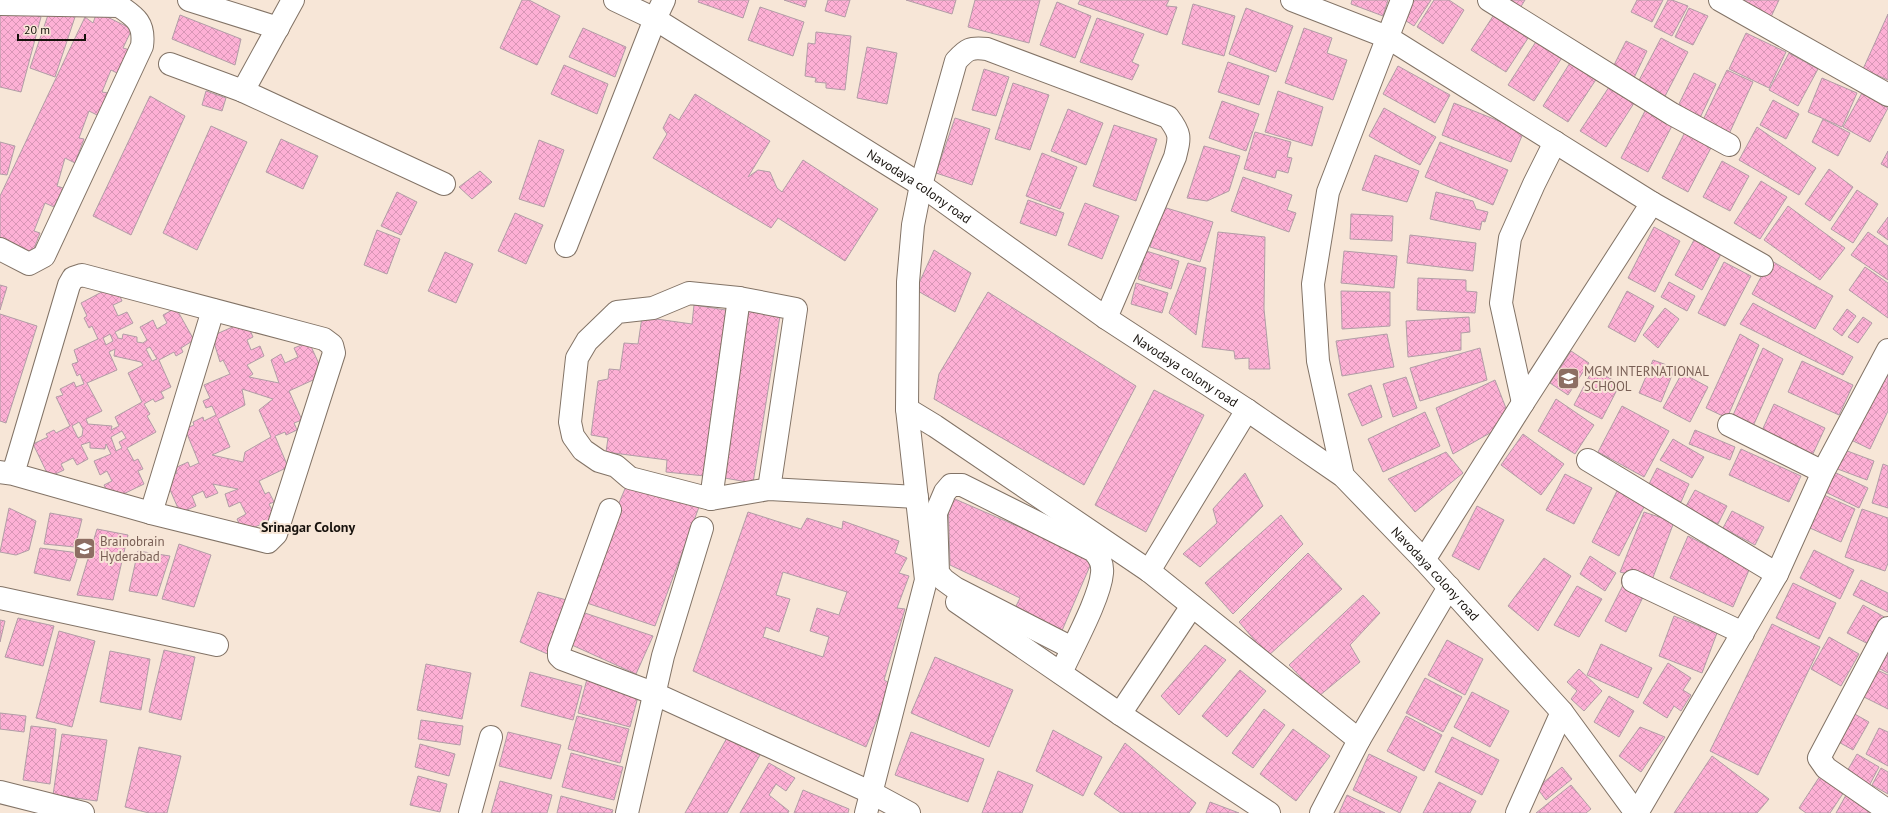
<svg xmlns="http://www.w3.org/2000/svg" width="1888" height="813" font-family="'PT Sans',sans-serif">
	<defs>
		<pattern id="building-cross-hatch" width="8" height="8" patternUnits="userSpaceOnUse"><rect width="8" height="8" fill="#fdb0d5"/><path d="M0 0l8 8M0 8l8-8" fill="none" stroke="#d896b6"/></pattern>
	</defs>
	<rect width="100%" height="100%" fill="#f7e6d7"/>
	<g fill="url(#building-cross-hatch)" stroke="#b19da6" fill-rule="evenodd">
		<path d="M522 0H529L560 16 537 65 500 48Z"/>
		<path d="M699 0H749L743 18 698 2Z"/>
		<path d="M784 0H807L805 7Z"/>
		<path d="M828 0H850L845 17 825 11Z"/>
		<path d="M906 0H956L952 14Z"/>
		<path d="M975 0H1040L1029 43 968 27Z"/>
		<path d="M1080 0H1169L1166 6 1177 7 1167 35 1078 4Z"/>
		<path d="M1352 0H1388L1383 16 1351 4Z"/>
		<path d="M1411 0H1431L1414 26 1400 17Z"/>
		<path d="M1434 0H1449L1464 10 1443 44 1417 27Z"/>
		<path d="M1498 0H1525L1517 13Z"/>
		<path d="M1637 0H1663L1652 22 1631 12Z"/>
		<path d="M1668 0H1672L1688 6 1672 36 1654 27Z"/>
		<path d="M1729 0H1779L1770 19Z"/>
		<path d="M1057 2 1091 16 1075 58 1040 45Z"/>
		<path d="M1193 4 1235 16 1224 56 1182 44Z"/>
		<path d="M0 5 41 17 21 92 0 87Z"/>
		<path d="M760 7 804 22 793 56 748 40Z"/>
		<path d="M1246 8 1293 26 1276 72 1229 54Z"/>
		<path d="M1689 8 1708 16 1693 45 1675 37Z"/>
		<path d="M50 9 75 17 55 77 30 68Z"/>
		<path d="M1497 10 1532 32 1506 72 1471 50Z"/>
		<path d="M97 12 132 29 123 48 130 50 119 74 111 70 102 92 108 93 99 116 89 111 79 138 84 139 75 163 65 158 57 186 63 188 54 207 45 203 34 231 40 233 32 254 0 237V196L85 17 93 23Z"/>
		<path d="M1888 14V80L1863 69Z"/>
		<path d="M180 15 241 39 235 65 172 39Z"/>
		<path d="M1097 18 1144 34 1132 62 1139 65 1132 80 1080 62Z"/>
		<path d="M583 28 626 47 615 77 569 57Z"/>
		<path d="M1304 28 1332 38 1327 53 1347 60 1333 100 1285 83Z"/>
		<path d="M816 32 851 36 845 90 826 88V83L815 82 816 78 805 76 808 43 815 44Z"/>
		<path d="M1746 33 1786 52 1769 88 1729 69Z"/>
		<path d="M1539 37 1565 53 1534 101 1508 85Z"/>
		<path d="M1661 38 1688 52 1662 102 1635 88Z"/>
		<path d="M1626 41 1647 51 1631 84 1610 73Z"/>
		<path d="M867 47 897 53 887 104 857 98Z"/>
		<path d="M1789 53 1818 69 1798 106 1769 90Z"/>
		<path d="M1573 58 1599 75 1568 122 1543 106Z"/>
		<path d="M1228 62 1269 76 1259 105 1218 92Z"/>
		<path d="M564 65 608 84 597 114 551 94Z"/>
		<path d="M1398 66 1450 95 1435 123 1383 94Z"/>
		<path d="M984 69 1009 77 996 116 972 110Z"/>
		<path d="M1727 70 1753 82 1729 134 1702 122Z"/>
		<path d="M1694 73 1716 84 1699 120 1677 108Z"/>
		<path d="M1822 78 1857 93 1842 127 1808 112Z"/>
		<path d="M1013 83 1049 95 1030 150 995 139Z"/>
		<path d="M1611 84 1636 100 1606 147 1580 131Z"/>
		<path d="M206 91 226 98 222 111 202 105Z"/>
		<path d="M1278 91 1323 107 1312 146 1265 132Z"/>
		<path d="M1862 93 1888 108 1870 142 1843 127Z"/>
		<path d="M695 94 770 141 748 177 758 170 770 172 777 188 782 192 803 160 878 209 845 261 778 218 771 228 653 158 667 134 663 128 670 114 679 120Z"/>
		<path d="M150 96 185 116 131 235 93 216Z"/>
		<path d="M1773 100 1799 114 1786 139 1760 125Z"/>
		<path d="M1222 101 1259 114 1246 151 1209 138Z"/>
		<path d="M1454 103 1524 131 1511 162 1442 135Z"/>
		<path d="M1647 107 1674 122 1648 172 1621 158Z"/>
		<path d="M1384 108 1436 137 1420 165 1369 136Z"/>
		<path d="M1068 109 1103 123 1086 165 1051 151Z"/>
		<path d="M955 118 990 129 972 185 936 173Z"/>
		<path d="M1823 119 1850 133 1838 156 1812 142Z"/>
		<path d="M1114 125 1157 139 1136 201 1093 186Z"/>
		<path d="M211 126 247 142 197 250 163 233Z"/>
		<path d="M1757 127 1816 168 1799 195 1739 160Z"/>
		<path d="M1687 128 1714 142 1688 192 1662 178Z"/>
		<path d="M1255 132 1291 142 1287 157 1292 158 1288 173 1277 170 1275 178 1244 169Z"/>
		<path d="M281 139 318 156 303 189 266 172Z"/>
		<path d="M539 140 564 150 544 207 519 199Z"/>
		<path d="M0 142 15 146 7 175 0 174Z"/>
		<path d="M1440 142 1508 170 1493 205 1425 177Z"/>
		<path d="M1204 146 1240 156 1229 191 1207 201 1187 198Z"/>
		<path d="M1888 151V168L1881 164Z"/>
		<path d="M1042 153 1077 167 1060 209 1026 196Z"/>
		<path d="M1375 155 1419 171 1407 202 1362 190Z"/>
		<path d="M1722 161 1749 176 1730 211 1703 197Z"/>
		<path d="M1829 169 1853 187 1830 221 1805 204Z"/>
		<path d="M480 171 492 182 472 199 459 187Z"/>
		<path d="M1243 177 1292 195 1287 210 1296 213 1289 232 1231 211Z"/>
		<path d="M1761 181 1787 197 1760 239 1734 223Z"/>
		<path d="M1857 190 1878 204 1853 243 1831 229Z"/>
		<path d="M397 192 417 202 401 235 381 226Z"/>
		<path d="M1436 192 1473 201 1476 209 1488 212 1485 222 1482 221 1480 230 1430 219Z"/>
		<path d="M1028 200 1064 213 1056 236 1020 223Z"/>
		<path d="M1085 203 1119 216 1102 259 1068 245Z"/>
		<path d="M1788 206 1845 248 1820 280 1764 240Z"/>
		<path d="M1163 207 1213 222 1200 262 1150 247Z"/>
		<path d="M515 213 543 225 526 264 498 251Z"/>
		<path d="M1351 214 1393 216 1392 241 1350 239Z"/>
		<path d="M1888 217V240L1877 232Z"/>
		<path d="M1654 227 1680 241 1655 292 1628 278Z"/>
		<path d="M377 230 400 239 387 274 364 265Z"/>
		<path d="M1218 232 1265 237 1264 309 1270 369H1249V358L1235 359 1234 351 1202 347Z"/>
		<path d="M1868 232 1888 246V280L1851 255Z"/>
		<path d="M1410 235 1476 243 1473 271 1407 263Z"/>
		<path d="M1694 240 1721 254 1702 290 1675 275Z"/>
		<path d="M934 250 971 273 955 312 916 290Z"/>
		<path d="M1146 251 1179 261 1171 289 1138 279Z"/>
		<path d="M1344 251 1397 256 1394 288 1341 283Z"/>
		<path d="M445 252 473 264 456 303 428 291Z"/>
		<path d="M1770 260 1833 296 1815 329 1752 294Z"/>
		<path d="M1724 262 1751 276 1725 326 1698 313Z"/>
		<path d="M1188 263 1206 268 1196 335 1169 313Z"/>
		<path d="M1865 267 1888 283V318L1849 290Z"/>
		<path d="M1418 278 1466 280V291L1477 292 1475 313 1417 310Z"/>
		<path d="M1669 282 1695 296 1687 311 1661 297Z"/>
		<path d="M1136 283 1168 293 1162 313 1131 304Z"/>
		<path d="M0 285 7 287 0 310Z"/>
		<path d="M115 285 122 301 113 305 118 316 127 312 133 323 115 332 118 338 122 339 123 334 137 337V342L143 343 147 340 140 327 153 320 157 329 167 323 163 315 176 308 194 340 181 348 183 352 176 356 174 352 159 360 171 387 161 392 164 398 155 402 153 399 144 404 150 414 147 416 156 432 127 448 134 461 138 459 143 469 138 471 144 484 111 500 104 485 112 481 107 471 100 475 94 461 111 454 106 444 105 449 90 448V442L81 445 88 459 77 465 73 458 61 464 64 470 49 477 33 444 48 437 46 434 54 430 56 433 70 426 56 397 63 395 60 389 74 382 76 387 84 384 80 374 77 376 72 364 78 362 74 350 98 339 92 326 89 328 84 318 87 316 81 303ZM110 334 113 341 106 345 103 338ZM150 347 157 359 152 361 146 349ZM115 349 114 356 141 362 143 365 128 373 142 402 115 417 119 426 111 430 112 426 88 424 86 419 102 411 87 383 117 370 109 352ZM79 422 83 429 82 436 78 438 72 426ZM122 431 126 438 119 442 122 448 116 451 111 437Z"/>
		<path d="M1341 291 1390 292V326L1342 329Z"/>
		<path d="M1627 291 1654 306 1635 342 1608 327Z"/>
		<path d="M988 292 1136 386 1084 485 934 399 939 374Z"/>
		<path d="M1753 303 1853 357 1843 375 1740 324Z"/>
		<path d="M694 305 732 311 705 476 666 472 667 460 606 452 608 438 591 435 598 381 608 379 609 369 620 370 624 343 638 344 642 317 692 324Z"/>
		<path d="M1665 308 1679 319 1658 348 1643 335Z"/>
		<path d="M1847 309 1856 316 1842 336 1833 329Z"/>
		<path d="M744 310 780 316 753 483 719 477Z"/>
		<path d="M0 314 37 326 6 423 0 421Z"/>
		<path d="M1469 317 1470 332 1461 333V350L1408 357 1406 321Z"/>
		<path d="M1863 317 1872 323 1858 343 1848 337Z"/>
		<path d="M246 321 253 337 247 340 251 350 260 346 264 356 247 365 253 374 249 377 279 383 271 360 281 354 285 363 298 357 294 348 309 342 324 375 289 391 302 420 294 423 297 430 286 435 285 432 275 436 288 467 259 481 265 494 269 492 274 502 269 504 276 518 243 532 237 519 246 514 240 502 229 507 225 494 238 489 213 484 218 493 206 498 203 491 192 496 196 506 180 513 165 478 177 473 175 468 188 462 190 467 199 463 185 429 194 425 193 422 203 417 204 421 216 415 212 406 206 408 203 401 210 398 204 385 230 374 223 360 220 362 212 336ZM242 389 273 399 259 410 271 437 245 452 243 462 212 455 230 447 218 419 245 405Z"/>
		<path d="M1387 334 1394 367 1342 376 1336 341Z"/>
		<path d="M1740 334 1759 345 1727 418 1706 408Z"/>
		<path d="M1480 348 1487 380 1420 401 1410 368Z"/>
		<path d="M1763 348 1783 359 1750 433 1730 422Z"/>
		<path d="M1571 351 1589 363 1568 395 1550 383Z"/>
		<path d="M1653 360 1675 368 1661 402 1639 393Z"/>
		<path d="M1802 361 1853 385 1839 415 1788 392Z"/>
		<path d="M1593 369 1620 384 1602 419 1574 405Z"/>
		<path d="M1880 371 1888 374V411L1870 449 1849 439Z"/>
		<path d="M1682 373 1708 387 1690 422 1663 408Z"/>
		<path d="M1406 377 1417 408 1393 417 1383 384Z"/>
		<path d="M1495 380 1511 421 1453 454 1436 408Z"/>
		<path d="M1371 385 1382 417 1362 426 1348 394Z"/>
		<path d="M1154 390 1204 415 1146 532 1095 505Z"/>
		<path d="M1556 399 1594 425 1575 454 1538 431Z"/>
		<path d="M1774 404 1825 428 1811 458 1760 435Z"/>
		<path d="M1622 406 1669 431 1644 477 1598 452Z"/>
		<path d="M1425 412 1440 446 1383 472 1368 439Z"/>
		<path d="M1695 430 1735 447 1730 460 1689 444Z"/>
		<path d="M1523 434 1564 464 1541 495 1501 465Z"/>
		<path d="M1673 439 1704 457 1692 478 1660 460Z"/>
		<path d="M1741 449 1801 476 1789 502 1729 475Z"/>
		<path d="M1842 449 1874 461 1867 480 1835 468Z"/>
		<path d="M1446 452 1463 473 1415 512 1388 479Z"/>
		<path d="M1883 464 1888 466V508L1872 503Z"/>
		<path d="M1657 468 1689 484 1681 502 1648 486Z"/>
		<path d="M1832 471 1868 488 1859 508 1823 491Z"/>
		<path d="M1245 473 1263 506 1200 567 1183 554 1217 523 1213 509Z"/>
		<path d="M1565 474 1592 488 1574 524 1546 510Z"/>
		<path d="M627 484 699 507 655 626 578 600Z"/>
		<path d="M1695 490 1727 506 1718 524 1685 508Z"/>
		<path d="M1617 491 1645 505 1619 556 1592 542Z"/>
		<path d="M1824 495 1855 509 1841 542 1810 528Z"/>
		<path d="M948 496 1093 559 1061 633 1013 612 1020 598 950 565Z"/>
		<path d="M1477 506 1504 520 1479 570 1452 556Z"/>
		<path d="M9 508 36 521 29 550 16 555 0 552Z"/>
		<path d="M1862 509 1888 518V563L1885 571 1845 557Z"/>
		<path d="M1732 511 1764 527 1755 545 1723 528Z"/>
		<path d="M748 512 801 529 807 518 842 529 843 521 899 541 895 553 907 558 899 573 909 576 897 608 905 609 884 680 891 684 866 747 693 671ZM783 572 847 592 839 615 817 608 810 631 829 637 823 657 763 637 766 627 779 632 790 599 776 595Z"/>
		<path d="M1644 512 1674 522 1652 580 1620 572Z"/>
		<path d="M50 513 82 519 75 547 44 544Z"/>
		<path d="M1281 515 1303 544 1233 614 1205 583Z"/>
		<path d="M97 529 128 535 113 600 77 595Z"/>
		<path d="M1688 536 1750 568 1733 607 1670 578Z"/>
		<path d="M179 544 211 555 194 607 162 599Z"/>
		<path d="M40 548 79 553 70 581 34 573Z"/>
		<path d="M1814 550 1854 570 1840 599 1800 578Z"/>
		<path d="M138 551 170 556 157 596 129 591Z"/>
		<path d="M1308 553 1342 589 1268 656 1239 622Z"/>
		<path d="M1590 556 1616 573 1605 591 1580 574Z"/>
		<path d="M1544 558 1571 576 1538 631 1508 606Z"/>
		<path d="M1861 580 1888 593V612L1853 595Z"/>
		<path d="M1624 583 1645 593 1626 632 1605 621Z"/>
		<path d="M1793 583 1836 603 1819 639 1776 618Z"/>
		<path d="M1577 586 1602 599 1579 637 1554 625Z"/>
		<path d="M538 592 570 601 552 656 520 642Z"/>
		<path d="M1363 595 1380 613 1350 645 1360 662 1319 696 1289 665Z"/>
		<path d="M1863 605 1888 619 1874 647 1847 633Z"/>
		<path d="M576 610 653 636 636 674 563 641Z"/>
		<path d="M1674 616 1717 633 1702 673 1659 656Z"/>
		<path d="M18 618 54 626 43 666 5 657Z"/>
		<path d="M0 620 5 621 0 642Z"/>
		<path d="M1772 624 1820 647 1758 775 1710 751Z"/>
		<path d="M59 631 95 641 72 727 36 718Z"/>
		<path d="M1829 637 1859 654 1841 686 1811 669Z"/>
		<path d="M1447 640 1483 659 1465 695 1428 675Z"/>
		<path d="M1888 640V673L1874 666Z"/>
		<path d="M1601 644 1652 668 1638 698 1587 675Z"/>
		<path d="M1205 645 1226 660 1179 715 1161 696Z"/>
		<path d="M164 650 195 657 181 720 149 712Z"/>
		<path d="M110 651 150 659 141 710 100 702Z"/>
		<path d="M935 657 1013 690 989 747 911 713Z"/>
		<path d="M1668 663 1691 678 1683 690 1691 695 1681 711 1674 706 1667 718 1643 703Z"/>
		<path d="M426 664 471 673 462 719 417 710Z"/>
		<path d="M1579 669 1602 691 1584 711 1571 699 1577 691 1567 682Z"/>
		<path d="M1875 669 1888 675V709L1862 696Z"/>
		<path d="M1240 670 1266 691 1227 737 1202 716Z"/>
		<path d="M530 672 582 686 573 720 521 706Z"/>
		<path d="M1425 678 1462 697 1443 732 1406 713Z"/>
		<path d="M587 679 639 693 630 727 578 713Z"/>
		<path d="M1472 692 1509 711 1490 747 1454 727Z"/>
		<path d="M1609 696 1634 711 1619 737 1594 722Z"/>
		<path d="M1264 709 1285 725 1253 768 1232 753Z"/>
		<path d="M1851 712 1869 722 1853 750 1835 740Z"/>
		<path d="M0 713 26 716 24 732 0 729Z"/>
		<path d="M577 716 629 729 620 763 568 749Z"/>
		<path d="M1406 716 1442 735 1424 771 1387 751Z"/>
		<path d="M421 720 463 726 460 745 418 739Z"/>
		<path d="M31 726 56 729 50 784 23 780Z"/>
		<path d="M1640 727 1665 737 1641 772 1619 756Z"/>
		<path d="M1879 728 1888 732V766L1866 754Z"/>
		<path d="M1293 729 1330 756 1296 801 1260 774Z"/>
		<path d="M1053 730 1102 757 1083 796 1036 771Z"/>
		<path d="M508 732 561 745 551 779 499 766Z"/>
		<path d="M911 732 984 759 968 802 895 775Z"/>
		<path d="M62 734 107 740 97 801 53 795Z"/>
		<path d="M728 736 760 755 727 813H685Z"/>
		<path d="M1452 737 1499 760 1482 795 1435 772Z"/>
		<path d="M1125 743 1196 803 1189 813H1121L1094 794Z"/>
		<path d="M420 744 455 754 449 776 415 767Z"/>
		<path d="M139 747 181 756 167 813H149L125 807Z"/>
		<path d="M571 753 623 767 614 800 562 787Z"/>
		<path d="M1369 754 1417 777 1400 813 1353 790Z"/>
		<path d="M1857 754 1879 767 1869 786 1846 773Z"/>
		<path d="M1712 756 1769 799 1757 813H1674Z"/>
		<path d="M769 763 795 778 786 791 776 784 769 795 789 811 788 813H740Z"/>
		<path d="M1562 767 1572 779 1546 800 1537 788Z"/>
		<path d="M1881 768 1888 772V794L1872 785Z"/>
		<path d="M998 771 1033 785 1022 813H982Z"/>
		<path d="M418 776 447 784 440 812 410 805Z"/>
		<path d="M1820 776 1844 792 1830 813H1806L1799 808Z"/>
		<path d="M500 781 552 795 547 813H491Z"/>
		<path d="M1439 782 1476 801 1470 813H1423Z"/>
		<path d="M1571 785 1591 809 1586 813H1536Z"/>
		<path d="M803 790 849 809 848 813H794Z"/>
		<path d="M1347 795 1385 813H1339Z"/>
		<path d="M1846 795 1872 813H1836Z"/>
		<path d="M561 796 613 810 612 813H557Z"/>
		<path d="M1210 802 1239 813H1206Z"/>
	</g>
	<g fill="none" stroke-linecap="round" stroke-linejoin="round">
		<defs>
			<g id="minor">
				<path d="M189 0 278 28"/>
				<path d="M293 0 243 91 444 184"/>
				<path d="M1292 0 1387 37 1652 203 1523 403 1424 560"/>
				<path d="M1489 0 1672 114 1729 145"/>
				<path d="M1720 0 1888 95"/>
				<path d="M0 4 119 6C136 17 145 24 142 46L44 256 29 264 0 249"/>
				<path d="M170 64 243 91"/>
				<path d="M1652 203 1762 265"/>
				<path d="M566 246 655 19"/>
				<path d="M1523 403 1501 303 1510 238 1534 184 1555 142"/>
				<path d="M907 409 935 426 1149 571 1359 740"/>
				<path d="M1729 425 1823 472"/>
				<path d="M1588 460 1777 574"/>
				<path d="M0 472 13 474 151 513 268 542 276 534 334 353 332 345 324 339 82 275 73 278 69 285 13 474"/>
				<path d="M1343 476 1318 361 1313 284 1328 192 1402 0"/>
				<path d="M769 489 796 309 739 298 689 293 653 308 617 312 587 341 577 358 570 422 573 436 583 450 599 461 616 466 630 478 711 499 769 489 917 497"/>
				<path d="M711 499 739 298"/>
				<path d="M610 510 559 650V656L562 659 653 693 872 793 909 813"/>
				<path d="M151 513 213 310"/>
				<path d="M1149 571 1247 410"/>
				<path d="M1633 581 1743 633"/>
				<path d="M0 598 217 645"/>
				<path d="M957 602 1120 714 1269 813"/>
				<path d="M1888 628 1819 758 1826 768 1888 811"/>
				<path d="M1061 673C1072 648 1100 598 1102 573 1103 564 1100 558 1094 551L962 485H951L945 492 936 513 938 573 944 580 955 588 1072 648"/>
				<path d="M1120 714 1192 606"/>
				<path d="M0 792 83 813"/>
				<path d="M470 813 491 737"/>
				<path d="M627 813 663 656 702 528"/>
				<path d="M866 813 926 580 907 409 908 282 913 225 921 185 956 61C967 49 970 47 987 49L1168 117C1181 134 1180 137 1175 157L1106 318"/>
				<path d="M1321 813 1359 740 1449 587"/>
				<path d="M1517 813 1562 712"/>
				<path d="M1637 813 1777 574 1823 472 1888 350"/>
			</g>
			<g id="tertiary">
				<path id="s1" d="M615 0 655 19 921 185 1106 318 1247 410 1343 476 1424 560 1562 712 1636 813"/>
				<path d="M655 19 664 0"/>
			</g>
		</defs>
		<use href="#minor" stroke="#827366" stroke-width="24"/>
		<use href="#tertiary" stroke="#827366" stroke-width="24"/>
		<use href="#minor" stroke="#fff" stroke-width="22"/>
		<use href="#tertiary" stroke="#fff" stroke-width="22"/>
	</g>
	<defs>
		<symbol id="university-square" viewBox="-11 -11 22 22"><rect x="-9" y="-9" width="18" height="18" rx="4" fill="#8d6e63" stroke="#f7e6d7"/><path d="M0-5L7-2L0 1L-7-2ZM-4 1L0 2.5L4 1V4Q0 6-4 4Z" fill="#fff"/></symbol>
	</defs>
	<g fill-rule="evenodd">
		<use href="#university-square" x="1556" y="366" width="25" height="25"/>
		<use href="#university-square" x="72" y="536" width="25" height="25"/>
	</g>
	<g text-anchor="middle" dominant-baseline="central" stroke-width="4" stroke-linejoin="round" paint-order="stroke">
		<g font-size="13" fill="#16110c" stroke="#f7e6d7">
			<text stroke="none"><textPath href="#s1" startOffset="357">Navodaya colony road</textPath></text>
			<text stroke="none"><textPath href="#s1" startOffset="681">Navodaya colony road</textPath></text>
			<text stroke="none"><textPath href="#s1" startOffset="1005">Navodaya colony road</textPath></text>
		</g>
		<g font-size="13" fill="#785e54" stroke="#f7e6d7" text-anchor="start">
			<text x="1584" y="371">MGM INTERNATIONAL<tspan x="1584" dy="15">SCHOOL</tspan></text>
			<text x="100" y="541">Brainobrain<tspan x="100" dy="15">Hyderabad</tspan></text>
		</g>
		<g font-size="14" font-weight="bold" fill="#16110c" stroke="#f7e6d7">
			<text x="308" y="527">Srinagar Colony</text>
		</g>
	</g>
	<path d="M18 34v6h67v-6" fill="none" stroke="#16110c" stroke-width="2"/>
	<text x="24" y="34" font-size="12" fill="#16110c" stroke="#f7e6d7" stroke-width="3" paint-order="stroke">20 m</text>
</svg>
